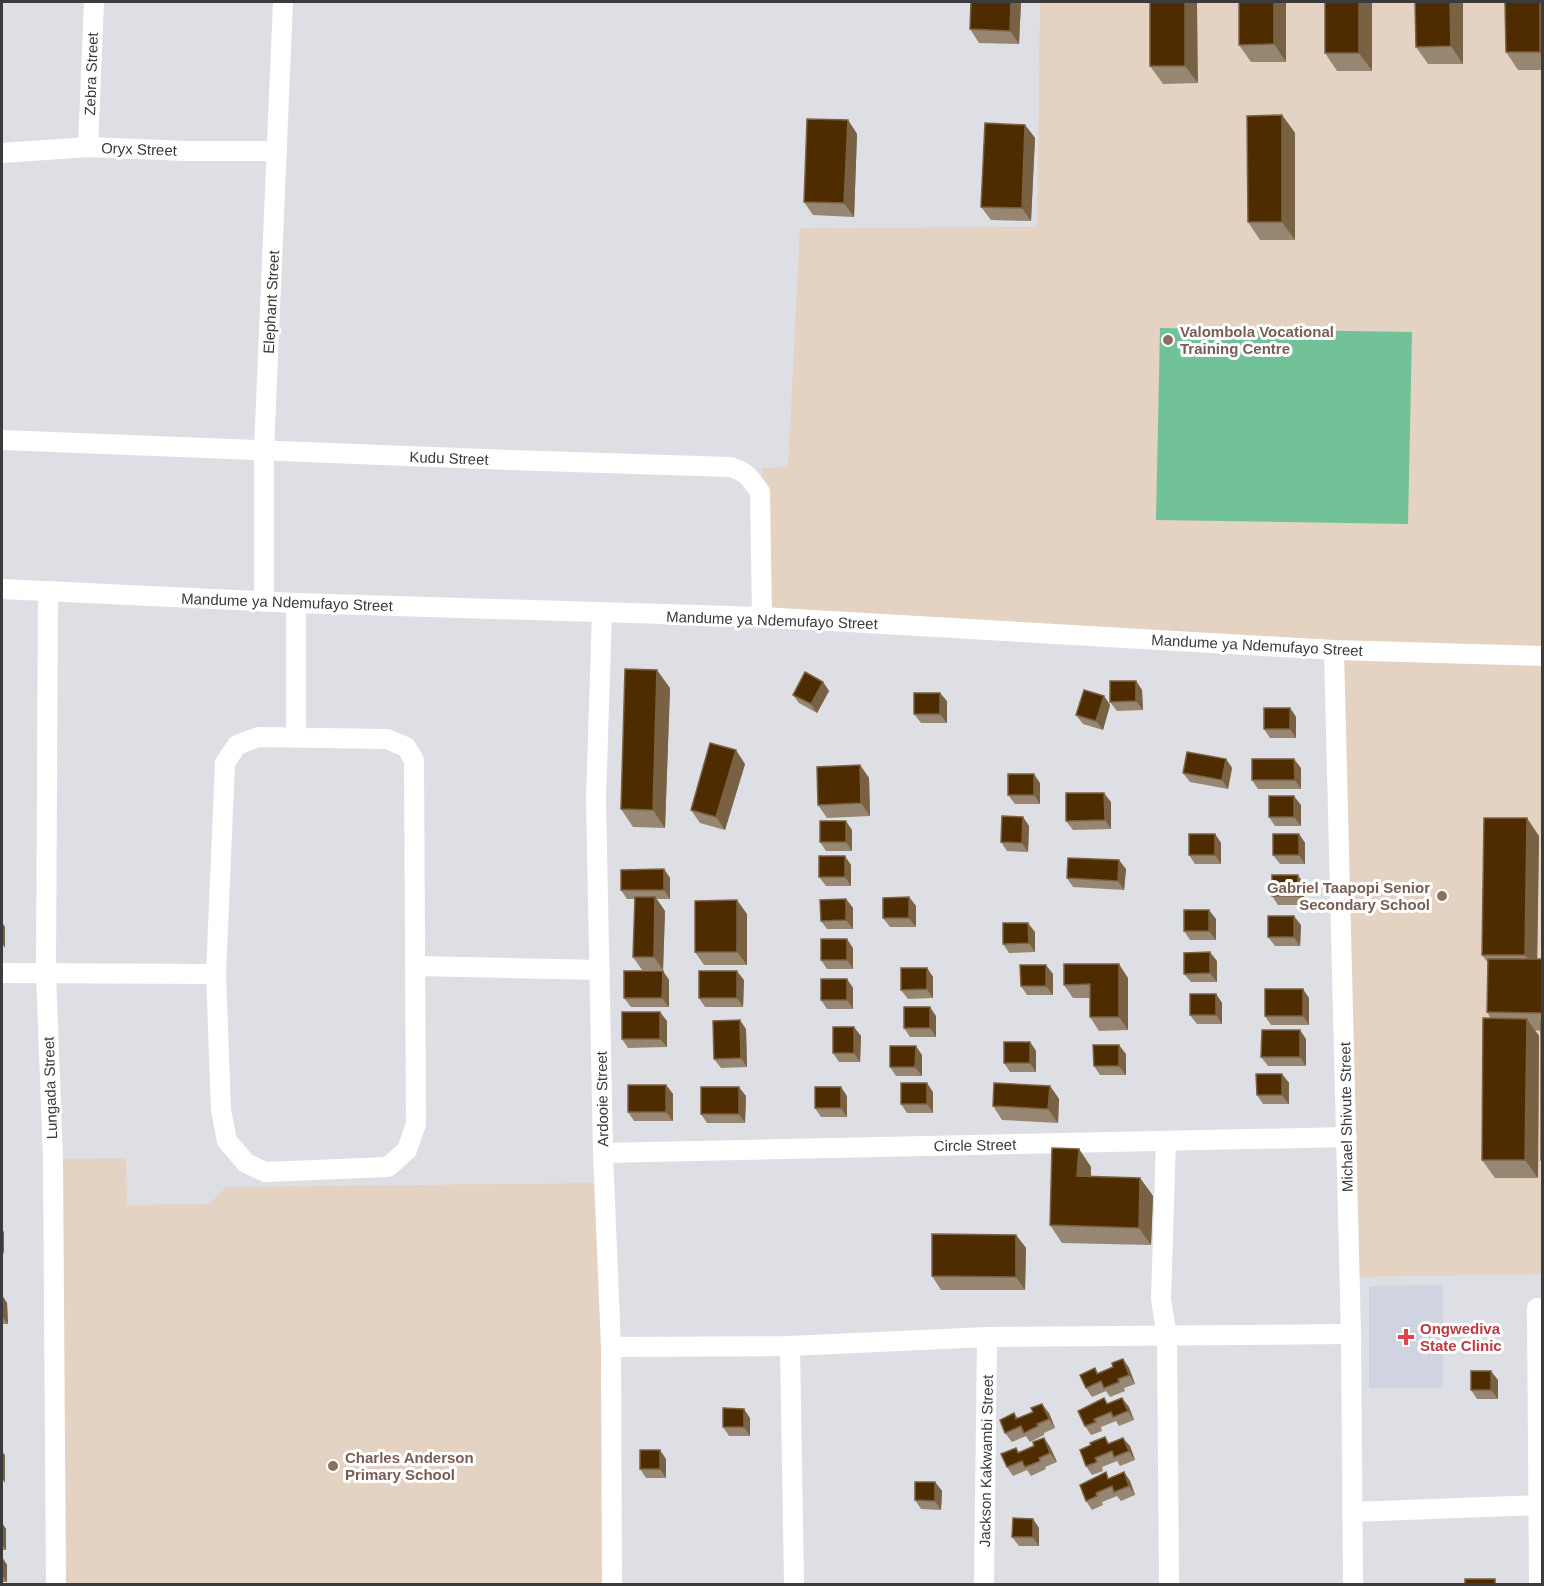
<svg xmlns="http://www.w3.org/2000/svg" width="1544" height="1586" font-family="Arial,sans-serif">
	<rect width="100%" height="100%" fill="#dddfe4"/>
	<path fill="#d0d4e0" d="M1443 1285V1388H1369V1286Z"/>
	<g fill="#e4d2c2">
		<path d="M1040 2H1542V1274L1349 1277 1334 650 762 617 760 492 762 468 788 467 800 228 1037 227Z"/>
		<path d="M126 1158 127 1205 209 1204 226 1187 605 1183 612 1584H56L53 1159Z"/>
	</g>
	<path fill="#72c299" d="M1160 328 1412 332 1408 524 1156 520Z"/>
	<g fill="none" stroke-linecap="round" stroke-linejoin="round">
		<g stroke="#fff" stroke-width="20">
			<path d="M88 147 94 2"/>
			<path d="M2 153 88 147 185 151H277"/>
			<path d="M2 440 510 460 730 467C746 471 751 479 760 492L762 617"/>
			<path d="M2 589 296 603 762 617 1334 650 1542 656"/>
			<path d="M48 591 46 972 53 1159 56 1584"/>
			<path d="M264 602V450L283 2"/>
			<path d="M602 614 596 798 603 1153 611 1347 612 1584"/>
			<path d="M1334 650 1351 1334 1353 1584"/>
			<path d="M258 737 387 739 406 747 414 760 416 1124 407 1150 388 1167 265 1172 246 1163 227 1141 221 1110 216 974 225 763 237 745Z"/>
			<path d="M296 737V603"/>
			<path d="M417 966 600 970"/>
			<path d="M2 973 216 974"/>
			<path d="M1166 1141 1161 1299 1167 1337 1169 1584"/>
			<path d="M603 1153 1347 1137"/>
			<path d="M1537 1308 1539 1584"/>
			<path d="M790 1346 794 1584"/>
			<path d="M611 1347 790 1346 987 1337 1351 1334"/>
			<path d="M1352 1512 1542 1505"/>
			<path d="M984 1584 987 1337"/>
		</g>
	</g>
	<g fill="#968672">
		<path d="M1021 2 1019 44 979 43 970 29Z"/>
		<path d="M1150 2 1198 83 1163 84 1150 66Z"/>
		<path d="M1239 2H1286V62H1251L1239 45Z"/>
		<path d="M1325 2 1372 71H1337L1325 53Z"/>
		<path d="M1463 2V64H1428L1416 47Z"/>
		<path d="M1542 2V70H1518L1506 52Z"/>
		<path d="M1282 115 1295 133V240H1260L1248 222Z"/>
		<path d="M848 120 857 134 854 217 813 215 804 202Z"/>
		<path d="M1025 125 1035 138 1031 221 991 220 981 207Z"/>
		<path d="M1136 681 1142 690 1143 710 1117 711 1110 702Z"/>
		<path d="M823 682 829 691 817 713 799 703 793 695Z"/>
		<path d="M670 688 665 828 633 827 621 809Z"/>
		<path d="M1104 696 1110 705 1103 730 1083 724 1076 715Z"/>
		<path d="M947 701V723H921L914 714Z"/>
		<path d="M1290 708 1296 717V738H1270L1264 729Z"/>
		<path d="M1226 759 1232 768 1228 789 1190 782 1183 773Z"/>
		<path d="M745 764 725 830 700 823 691 810Z"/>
		<path d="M860 765 869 778 870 816 827 818 818 805Z"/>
		<path d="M1301 768V789H1258L1252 780Z"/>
		<path d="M1040 783V804H1015L1008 795Z"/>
		<path d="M1111 802V829L1073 830 1066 821Z"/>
		<path d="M1301 805V826H1275L1269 817Z"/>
		<path d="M1023 817 1029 826 1028 852 1007 851 1001 842Z"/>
		<path d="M852 830V851H826L820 842Z"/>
		<path d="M1215 834 1221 843V864H1195L1189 855Z"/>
		<path d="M1299 834 1305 843V864H1280L1273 855Z"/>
		<path d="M1539 836 1537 959H1542V1162L1541 1160V1031L1535 1030 1539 1036 1538 1178H1495L1482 1160 1491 1019 1487 1012 1488 963 1482 955Z"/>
		<path d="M851 865V886H826L819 877Z"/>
		<path d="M664 869 670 878V899H657L665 911 663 970H642L633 957 635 899H627L621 890Z"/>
		<path d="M1126 869 1124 890 1073 887 1067 878Z"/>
		<path d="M1304 884V905H1278L1272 896Z"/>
		<path d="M909 897 916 906V927H890L883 918Z"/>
		<path d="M846 899 853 908V929H827L821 921Z"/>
		<path d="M747 914V965H704L695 952Z"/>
		<path d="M1216 919V940H1190L1184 931Z"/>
		<path d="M1301 925 1300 946H1275L1268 937Z"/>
		<path d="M1035 932V952L1009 953 1003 944Z"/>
		<path d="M853 948V969H827L821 960Z"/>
		<path d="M1217 961V982H1191L1184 974Z"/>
		<path d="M927 968 933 977V998L908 999 901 990Z"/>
		<path d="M663 971 669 980V1007H631L624 998Z"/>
		<path d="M1053 974V995H1027L1021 986Z"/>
		<path d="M1128 978V1030L1099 1031 1090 1017V998H1073L1064 985Z"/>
		<path d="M847 979 853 988V1009H827L821 1000Z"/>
		<path d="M744 980 743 1007H705L699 998Z"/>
		<path d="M1216 994 1222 1003V1024H1197L1190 1015Z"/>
		<path d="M1309 998V1025H1271L1265 1016Z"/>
		<path d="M936 1016V1037H910L904 1028Z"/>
		<path d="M667 1021V1047L628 1048 622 1039Z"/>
		<path d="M746 1029 747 1067 721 1068 714 1059Z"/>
		<path d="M861 1036 860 1062H839L833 1053Z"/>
		<path d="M1306 1039V1066H1268L1261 1057Z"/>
		<path d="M1030 1042 1036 1051V1072H1010L1004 1063Z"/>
		<path d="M1126 1054V1075H1100L1094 1066Z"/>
		<path d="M922 1055V1076H896L890 1067Z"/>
		<path d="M1282 1074 1289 1083V1104H1263L1257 1095Z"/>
		<path d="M666 1085 673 1094V1121H634L628 1112Z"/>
		<path d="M1050 1086 1059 1099 1058 1123 1002 1120 993 1106Z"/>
		<path d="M933 1092V1113H907L901 1104Z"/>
		<path d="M746 1096 745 1123H707L701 1114Z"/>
		<path d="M847 1096V1117H821L815 1108Z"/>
		<path d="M1079 1149 1091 1167V1177L1140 1178 1153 1196 1151 1245 1062 1243 1050 1225Z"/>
		<path d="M1016 1235 1026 1248 1025 1290H941L932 1276Z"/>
		<path d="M2 1295 7 1303 8 1324H2Z"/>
		<path d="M1123 1359 1129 1368 1135 1384 1124 1388 1125 1391 1110 1397 1106 1391 1092 1397 1086 1388 1095 1368 1098 1373 1113 1367Z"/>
		<path d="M1498 1380V1399H1477L1471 1390Z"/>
		<path d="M1104 1398 1108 1404 1122 1398 1129 1407 1134 1420 1119 1426 1116 1421 1101 1427 1102 1431 1091 1435 1085 1426Z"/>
		<path d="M1014 1413 1018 1418 1049 1413 1055 1428 1044 1433V1435L1030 1442 1026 1436 1012 1442 1005 1433Z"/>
		<path d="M750 1418V1436H729L723 1427Z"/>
		<path d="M1105 1437 1109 1443 1130 1446 1135 1460 1120 1466 1117 1461 1102 1467 1103 1471 1092 1475 1086 1466 1091 1445Z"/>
		<path d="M1044 1438 1050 1447 1057 1462 1045 1467 1046 1469 1031 1476 1027 1470 1013 1476 1007 1467 1016 1448 1019 1452 1034 1446Z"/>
		<path d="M666 1459V1478H646L640 1469Z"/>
		<path d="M1124 1472 1130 1481 1135 1495 1121 1501 1117 1496 1102 1502 1103 1505 1092 1510 1086 1501 1110 1478Z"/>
		<path d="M935 1482 942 1491 941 1510 921 1509 915 1500Z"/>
		<path d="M1033 1519 1039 1528V1546H1019L1012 1537Z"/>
		<path d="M2 1523 6 1529V1550H2Z"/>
		<path d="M2 1557 7 1565V1582H2Z"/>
	</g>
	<g fill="#796244">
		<path d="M1011 2H1021L1019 44 1010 31Z"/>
		<path d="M1185 2H1197L1198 83 1185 66Z"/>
		<path d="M1274 2H1286V62L1274 44Z"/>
		<path d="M1359 2H1372V71L1359 53Z"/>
		<path d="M1450 2H1463V64L1451 46Z"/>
		<path d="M1540 2H1542V55L1540 52Z"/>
		<path d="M1282 115 1295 133V240L1282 222Z"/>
		<path d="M848 120 857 134 854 217 844 203Z"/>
		<path d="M1025 125 1035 138 1031 221 1022 208Z"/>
		<path d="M657 670 670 688 665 828 653 810Z"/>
		<path d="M1136 681 1142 690 1143 710 1136 701Z"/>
		<path d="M823 682 829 691 817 713 811 704Z"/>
		<path d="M940 693 947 701V723L940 714Z"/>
		<path d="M1104 696 1110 705 1103 730 1096 721Z"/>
		<path d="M1290 708 1296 717V738L1290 729Z"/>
		<path d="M736 750 745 764 725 830 716 817Z"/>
		<path d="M1226 759 1232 768 1228 789 1222 780Z"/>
		<path d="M1294 759 1301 768V789L1295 780Z"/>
		<path d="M860 765 869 778 870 816 861 803Z"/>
		<path d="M1034 774 1040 783V804L1034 795Z"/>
		<path d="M1104 793 1111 802V829L1105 820Z"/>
		<path d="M1294 796 1301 805V826L1294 817Z"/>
		<path d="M1023 817 1029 826 1028 852 1022 843Z"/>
		<path d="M1527 818 1539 836 1537 973 1525 955Z"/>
		<path d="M846 821 852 830V851L846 842Z"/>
		<path d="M1215 834 1221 843V864L1215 855Z"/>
		<path d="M1299 834 1305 843V864L1299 855Z"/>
		<path d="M2 845 3 847V868L2 866Z"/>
		<path d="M845 856 851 865V886L845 877Z"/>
		<path d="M1119 860 1126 869 1124 890 1118 881Z"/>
		<path d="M664 869 670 878V899L664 890Z"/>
		<path d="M1298 875 1304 884V905L1298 896Z"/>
		<path d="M655 897 665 911 663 970 654 957Z"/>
		<path d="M909 897 916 906V927L909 918Z"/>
		<path d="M846 899 853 908V929L846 920Z"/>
		<path d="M737 900 747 914V965L737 952Z"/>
		<path d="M1209 910 1216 919V940L1209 931Z"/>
		<path d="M1294 916 1301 925 1300 946 1294 937Z"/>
		<path d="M2 922 5 927V948L2 943Z"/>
		<path d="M1028 923 1035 932V952L1029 943Z"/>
		<path d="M847 939 853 948V969L847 960Z"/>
		<path d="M1210 952 1217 961V982L1210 973Z"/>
		<path d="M1119 964 1128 978V1030L1119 1017Z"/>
		<path d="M1046 965 1053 974V995L1046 986Z"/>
		<path d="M927 968 933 977V998L927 989Z"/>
		<path d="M663 971 669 980V1007L662 998Z"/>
		<path d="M737 971 744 980 743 1007 737 998Z"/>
		<path d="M847 979 853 988V1009L847 1000Z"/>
		<path d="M1303 989 1309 998V1025L1303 1016Z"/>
		<path d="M1216 994 1222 1003V1024L1216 1015Z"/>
		<path d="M930 1007 936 1016V1037L930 1028Z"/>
		<path d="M660 1012 667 1021V1047L660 1039Z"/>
		<path d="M1527 1019 1539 1036 1538 1178 1525 1160Z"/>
		<path d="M740 1020 746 1029 747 1067 741 1058Z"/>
		<path d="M854 1027 861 1036 860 1062 854 1053Z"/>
		<path d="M1300 1030 1306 1039V1066L1300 1057Z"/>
		<path d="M1030 1042 1036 1051V1072L1030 1063Z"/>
		<path d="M1119 1045 1126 1054V1075L1119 1066Z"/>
		<path d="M916 1046 922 1055V1076L915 1067Z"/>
		<path d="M1282 1074 1289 1083V1104L1282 1095Z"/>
		<path d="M927 1083 933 1092V1113L927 1104Z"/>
		<path d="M666 1085 673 1094V1121L666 1112Z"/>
		<path d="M1050 1086 1059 1099 1058 1123 1048 1109Z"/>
		<path d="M739 1087 746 1096 745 1123 739 1114Z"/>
		<path d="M841 1087 847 1096V1117L841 1108Z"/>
		<path d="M1079 1149 1091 1167 1090 1194 1077 1176Z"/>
		<path d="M1140 1178 1153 1196 1151 1245 1139 1228Z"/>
		<path d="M2 1229 4 1232V1254L2 1250Z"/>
		<path d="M1016 1235 1026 1248 1025 1290 1016 1277Z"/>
		<path d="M2 1295 7 1303 8 1324 2 1316Z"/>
		<path d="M1123 1359 1129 1368 1135 1384 1129 1375Z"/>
		<path d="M1491 1371 1498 1380V1399L1491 1390Z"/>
		<path d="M1122 1398 1129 1407 1134 1420 1128 1411Z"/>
		<path d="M1042 1404 1049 1413 1055 1428 1049 1419Z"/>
		<path d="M744 1409 750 1418V1436L744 1427Z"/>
		<path d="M1044 1438 1050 1447 1057 1462 1050 1453Z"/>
		<path d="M1123 1438 1130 1446 1135 1460 1129 1451Z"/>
		<path d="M660 1450 666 1459V1478L660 1469Z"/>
		<path d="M2 1451 5 1455V1483L2 1478Z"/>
		<path d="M1124 1472 1130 1481 1135 1495 1129 1486Z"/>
		<path d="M935 1482 942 1491 941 1510 935 1501Z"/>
		<path d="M1033 1519 1039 1528V1546L1033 1537Z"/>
		<path d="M2 1523 6 1529V1550L2 1544Z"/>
		<path d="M2 1557 7 1565V1582L2 1575Z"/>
	</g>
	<g fill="#4e2c00" stroke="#796244" stroke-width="1.5">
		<path d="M971 2H1011L1010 31 970 29Z"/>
		<rect x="1150" y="2" width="35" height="64"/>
		<path d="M1239 2H1274V44L1239 45Z"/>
		<rect x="1325" y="2" width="34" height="51"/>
		<path d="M1415 2H1450L1451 46 1416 47Z"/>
		<path d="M1505 2H1540V52H1506Z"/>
		<path d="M1282 115V222H1248L1247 116Z"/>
		<path d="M807 119 848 120 844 203 804 202Z"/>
		<path d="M985 123 1025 125 1022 208 981 207Z"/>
		<path d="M625 669 657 670 653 810 621 809Z"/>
		<path d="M805 672 823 682 811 704 793 695Z"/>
		<path d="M1110 681H1136V701L1110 702Z"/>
		<path d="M1084 690 1104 696 1096 721 1076 715Z"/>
		<rect x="914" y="693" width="26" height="21"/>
		<rect x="1264" y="708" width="26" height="21"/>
		<path d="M710 743 736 750 716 817 691 810Z"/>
		<path d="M1187 752 1226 759 1222 780 1183 773Z"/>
		<path d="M1252 759H1294L1295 780H1252Z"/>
		<path d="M860 765 861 803 818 805 817 767Z"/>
		<rect x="1008" y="774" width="26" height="21"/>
		<path d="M1066 793H1104L1105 820 1066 821Z"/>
		<rect x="1269" y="796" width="25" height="21"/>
		<path d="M1002 816 1023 817 1022 843 1001 842Z"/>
		<path d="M1484 818H1527L1525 955H1482Z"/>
		<rect x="820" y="821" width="26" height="21"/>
		<rect x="1189" y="834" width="26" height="21"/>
		<rect x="1273" y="834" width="26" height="21"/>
		<rect x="819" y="856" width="26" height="21"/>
		<path d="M1068 858 1119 860 1118 881 1067 878Z"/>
		<path d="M664 869V890H621V870Z"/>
		<rect x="1272" y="875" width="26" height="21"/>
		<path d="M635 897H655L654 957H633Z"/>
		<path d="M909 897V918H883V898Z"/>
		<path d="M846 899V920L821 921 820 900Z"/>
		<path d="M737 900V952H695V901Z"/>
		<rect x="1184" y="910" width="25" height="21"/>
		<rect x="1268" y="916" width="26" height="21"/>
		<path d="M1003 923H1028L1029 943 1003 944Z"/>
		<rect x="821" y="939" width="26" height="21"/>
		<path d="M1210 952V973L1184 974V953Z"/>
		<path d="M1488 959H1542V1013L1487 1012Z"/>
		<path d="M1064 964H1119V1017H1090V984L1064 985Z"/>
		<path d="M1020 965H1046V986H1021Z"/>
		<path d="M901 968H927V989L901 990Z"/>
		<path d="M624 971H663L662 998H624Z"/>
		<rect x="699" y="971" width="38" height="27"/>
		<rect x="821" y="979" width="26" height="21"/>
		<rect x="1265" y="989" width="38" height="27"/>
		<rect x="1190" y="994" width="26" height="21"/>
		<rect x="904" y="1007" width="26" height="21"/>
		<rect x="622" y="1012" width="38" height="27"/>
		<path d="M1483 1018 1527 1019 1525 1160H1482Z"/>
		<path d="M740 1020 741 1058 714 1059 713 1021Z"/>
		<rect x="1541" y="1021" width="1" height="139"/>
		<rect x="833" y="1027" width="21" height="26"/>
		<path d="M1262 1030H1300V1057H1261Z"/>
		<rect x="1004" y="1042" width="26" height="21"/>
		<path d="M1093 1045H1119V1066H1094Z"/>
		<path d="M890 1046H916L915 1067H890Z"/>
		<path d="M1256 1074H1282V1095H1257Z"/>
		<rect x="901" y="1083" width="26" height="21"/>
		<path d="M994 1083 1050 1086 1048 1109 993 1106Z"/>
		<rect x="628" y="1085" width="38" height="27"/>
		<rect x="701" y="1087" width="38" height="27"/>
		<rect x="815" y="1087" width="26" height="21"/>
		<path d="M1052 1148 1079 1149 1077 1176 1140 1178 1139 1228 1050 1225Z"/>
		<path d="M932 1234 1016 1235V1277L932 1276Z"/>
		<path d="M1123 1359 1129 1375 1118 1379 1119 1382 1104 1388 1101 1381 1086 1388 1080 1375 1095 1368 1097 1374 1113 1367 1112 1363Z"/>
		<rect x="1471" y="1371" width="20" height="19"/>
		<path d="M1104 1398 1107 1404 1122 1398 1128 1411 1113 1417 1111 1412 1094 1419 1096 1422 1085 1426 1078 1411Z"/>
		<path d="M1042 1404 1049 1419 1037 1424 1038 1426 1024 1433 1021 1426 1005 1433 1000 1420 1014 1413 1016 1419 1033 1412 1031 1408Z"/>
		<path d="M723 1408 744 1409V1427H723Z"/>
		<path d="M1105 1437 1108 1444 1123 1438 1129 1451 1114 1457 1112 1451 1095 1458 1097 1462 1086 1466 1080 1450 1091 1445 1090 1443Z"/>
		<path d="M1044 1438 1050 1453 1039 1458 1040 1461 1025 1467 1022 1461 1007 1467 1001 1454 1016 1448 1018 1453 1034 1446 1033 1442Z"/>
		<rect x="640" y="1450" width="20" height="19"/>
		<path d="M1106 1472 1108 1479 1124 1472 1129 1486 1114 1492 1112 1486 1096 1493 1097 1496 1086 1501 1080 1485Z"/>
		<path d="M915 1482H935V1501L915 1500Z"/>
		<path d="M1013 1518 1033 1519V1537H1012Z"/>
		<rect x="1465" y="1579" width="30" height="5"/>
	</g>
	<g fill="#8d6e63" stroke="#fff" stroke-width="2">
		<circle cx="1168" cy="340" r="6"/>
		<circle cx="1442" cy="896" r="6"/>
		<circle cx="333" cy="1466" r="6"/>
	</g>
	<path fill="#e0444e" stroke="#fff" stroke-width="2" d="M1403 1328h6v6h6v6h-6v6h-6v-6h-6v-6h6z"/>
	<g text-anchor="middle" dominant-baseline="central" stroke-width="6" stroke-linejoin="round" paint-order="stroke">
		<g font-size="15" fill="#3b3b3d" stroke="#fff">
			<text transform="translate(91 74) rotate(-88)">Zebra Street</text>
			<text transform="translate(139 149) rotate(2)">Oryx Street</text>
			<text transform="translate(271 302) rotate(-87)">Elephant Street</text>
			<text transform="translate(449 458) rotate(2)">Kudu Street</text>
			<text transform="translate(287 602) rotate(2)">Mandume ya Ndemufayo Street</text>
			<text transform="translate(772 620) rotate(2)">Mandume ya Ndemufayo Street</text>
			<text transform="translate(1257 645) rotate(3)">Mandume ya Ndemufayo Street</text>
			<text transform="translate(50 1088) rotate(-92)">Lungada Street</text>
			<text transform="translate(602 1099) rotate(-91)">Ardooie Street</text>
			<text transform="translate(1346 1117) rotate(-91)">Michael Shivute Street</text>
			<text transform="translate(975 1145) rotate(-1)">Circle Street</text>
			<text transform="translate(986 1461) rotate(-89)">Jackson Kakwambi Street</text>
		</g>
		<g font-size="15" font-weight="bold" fill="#785e54" stroke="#fff" text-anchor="start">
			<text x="1180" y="331">Valombola Vocational<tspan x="1180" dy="17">Training Centre</tspan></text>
			<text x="1430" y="887" text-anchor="end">Gabriel Taapopi Senior<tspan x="1430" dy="17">Secondary School</tspan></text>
			<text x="345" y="1457">Charles Anderson<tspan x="345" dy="17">Primary School</tspan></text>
		</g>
		<g font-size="15" font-weight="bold" fill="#be3a42" stroke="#fff" text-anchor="start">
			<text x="1420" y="1328">Ongwediva<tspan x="1420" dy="17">State Clinic</tspan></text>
		</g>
	</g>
	<rect width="1544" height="1586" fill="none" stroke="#3b3b3d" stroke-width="6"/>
</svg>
